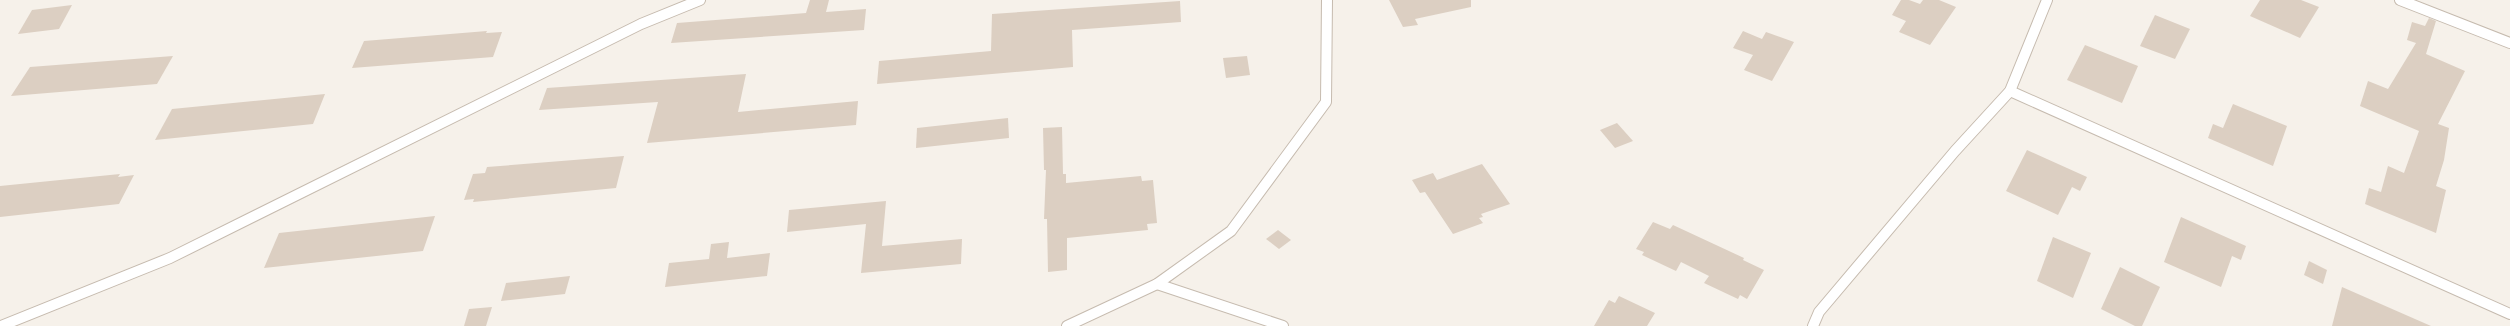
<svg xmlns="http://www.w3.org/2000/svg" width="2510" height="326" font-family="Poppins,sans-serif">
	<rect width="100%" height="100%" fill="#f6f1ea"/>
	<g fill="#dccfc2">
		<path d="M810 0H829L826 12 866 9 864 30 671 43 677 23 806 13Z"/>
		<path d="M1389 0H1471V7L1415 19 1418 25 1403 27Z"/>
		<path d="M1901 0H1909L1920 4 1923 0H1939L1956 7 1930 45 1899 32 1906 21 1892 15Z"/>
		<path d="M2260 0H2301L2319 7 2300 38 2250 16Z"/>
		<path d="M1180 1 1181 22 1072 30 1073 67 877 84 879 61 991 51 992 14Z"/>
		<path d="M72 5 59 29 18 34 32 10Z"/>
		<path d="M2155 15 2190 29 2175 59 2140 46Z"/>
		<path d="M2429 18 2436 21 2426 54 2465 71 2438 124 2449 128 2444 160 2436 186 2446 190 2436 233 2365 204 2369 188 2381 192 2388 166 2404 173 2419 131 2360 106 2368 81 2388 89 2416 43 2407 40 2412 22 2425 26Z"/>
		<path d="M487 31 486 33 502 32 493 57 352 68 364 41Z"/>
		<path d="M1743 31 1762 39 1766 32 1794 42 1772 81 1744 70 1753 55 1733 48Z"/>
		<path d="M2085 45 2138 66 2122 103 2067 80Z"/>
		<path d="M173 56 157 84 11 96 30 67Z"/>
		<path d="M1247 56 1250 75 1226 78 1223 58Z"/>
		<path d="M746 74 738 112 858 101 856 125 647 143 658 102 539 110 547 88Z"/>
		<path d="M325 94 313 124 155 140 172 109Z"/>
		<path d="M2233 104 2287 126 2273 166 2208 138 2213 124 2223 128Z"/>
		<path d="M1008 118 1009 138 916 148 917 128Z"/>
		<path d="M1617 123 1633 141 1615 148 1600 130Z"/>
		<path d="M1062 127 1063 174H1066V183L1141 176 1142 181 1153 180 1157 223 1147 224 1148 230 1067 238V270L1048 272 1047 219H1044L1046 170H1044L1043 128Z"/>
		<path d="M2027 150 2087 177 2080 191 2072 187 2058 215 2006 191Z"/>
		<path d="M624 156 616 188 473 202 474 199 464 200 473 174 485 173 487 167Z"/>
		<path d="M1482 164 1510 204 1481 214 1483 217 1479 218 1483 223 1453 234 1425 192 1420 193 1412 180 1433 173 1437 180Z"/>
		<path d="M120 174 118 177 134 175 119 204 0 217V186Z"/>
		<path d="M886 201 882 246 962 239 961 264 861 273 866 224 787 232 789 210Z"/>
		<path d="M435 216 423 251 264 268 279 233Z"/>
		<path d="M2181 217 2246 246 2241 260 2232 256 2221 287 2164 262Z"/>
		<path d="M1653 222 1670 229 1673 225 1744 258 1743 260 1764 270 1747 299 1740 295 1738 299 1704 283 1709 276 1681 262 1676 271 1642 255 1644 252 1636 249Z"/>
		<path d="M1278 230 1291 240 1279 249 1266 239Z"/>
		<path d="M2053 237 2091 253 2073 298 2037 281Z"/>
		<path d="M729 242 727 258 770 253 767 276 665 287 669 263 709 259 711 244Z"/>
		<path d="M2309 261 2327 270 2323 284 2304 275Z"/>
		<path d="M2120 267 2160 287 2142 326H2135L2101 309Z"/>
		<path d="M570 276 565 294 501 301 506 283Z"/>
		<path d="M2342 287 2431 326H2332Z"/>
		<path d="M1619 296 1655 313 1647 326H1594L1609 300 1615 303Z"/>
		<path d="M492 307 486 326H464L469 309Z"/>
	</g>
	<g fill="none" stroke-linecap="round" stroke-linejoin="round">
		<defs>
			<g id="lane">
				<path d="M2400 0 2510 43"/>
				<path d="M2010 91 2510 314"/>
				<path d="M1157 284 1283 326"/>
				<path d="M1 326 170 258 641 24 700 0"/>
				<path d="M1067 326 1157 284 1231 231 1326 102 1327 0"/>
				<path d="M1813 326 1819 312 1955 151 2010 91 2047 0"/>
			</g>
		</defs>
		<use href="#lane" stroke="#c6bbaf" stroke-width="12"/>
		<use href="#lane" stroke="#fff" stroke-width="10"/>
	</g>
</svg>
